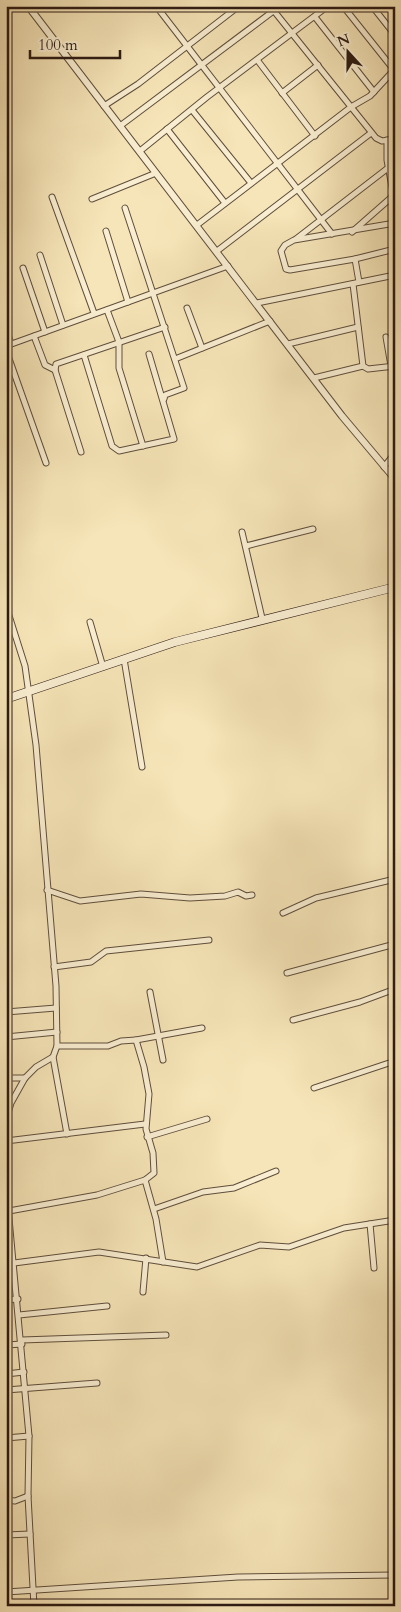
<svg xmlns="http://www.w3.org/2000/svg" width="401" height="1612" font-family="Cardo,serif">
	<rect width="100%" height="100%" fill="#f6e5b8"/>
	<filter id="stains"><feTurbulence type="fractalNoise" baseFrequency=".004" numOctaves="4"/><feColorMatrix values="0 0 0 0 .2 0 0 0 0 .09 0 0 0 0 .02 0 0 0 .5 -.17"/></filter>
	<radialGradient id="worn" r=".72"><stop offset=".6" stop-color="#630" stop-opacity="0"/><stop offset="1" stop-color="#630" stop-opacity=".3"/></radialGradient>
	<g fill="none" stroke-linecap="round" stroke-linejoin="round">
		<defs>
			<g id="minor">
				<path d="M270 6 376 138 382 141 395 139"/>
				<path d="M343 6 394 70"/>
				<path d="M372 6 395 35"/>
				<path d="M160 11 332 234"/>
				<path d="M315 17 374 92"/>
				<path d="M258 61 315 136"/>
				<path d="M282 93 318 65"/>
				<path d="M104 106 138 84 239 6"/>
				<path d="M192 110 251 183"/>
				<path d="M120 126 280 6"/>
				<path d="M167 129 225 203"/>
				<path d="M387 140V160L395 203"/>
				<path d="M140 151 207 97 328 6"/>
				<path d="M52 197 94 313"/>
				<path d="M92 199 156 173"/>
				<path d="M125 208 184 388 165 395 164 399"/>
				<path d="M395 223 294 240 285 245 281 251 286 269 290 270 355 259 395 249"/>
				<path d="M197 225 351 107 370 96 395 69"/>
				<path d="M106 231 128 302"/>
				<path d="M352 232 393 196"/>
				<path d="M296 239 388 168"/>
				<path d="M217 251 371 133"/>
				<path d="M40 255 63 325"/>
				<path d="M355 259 359 282"/>
				<path d="M23 268 45 332"/>
				<path d="M353 284 363 366 368 369 395 366"/>
				<path d="M257 303 395 275"/>
				<path d="M187 308 202 348"/>
				<path d="M107 310 119 342V368L143 446"/>
				<path d="M6 328 11 344"/>
				<path d="M34 336 45 365 55 370"/>
				<path d="M386 337 391 366"/>
				<path d="M288 344 358 327"/>
				<path d="M6 346 228 266"/>
				<path d="M6 350 46 463"/>
				<path d="M84 355 112 446 119 451 174 439 149 354"/>
				<path d="M175 359 270 321"/>
				<path d="M314 378 363 366"/>
				<path d="M81 452 55 370 56 364 165 327"/>
				<path d="M384 467 395 453"/>
				<path d="M242 532 262 618"/>
				<path d="M246 546 313 529"/>
				<path d="M6 606 25 666 36 745 56 986 57 1046 53 1057 36 1067 25 1078 11 1103 6 1120"/>
				<path d="M90 622 103 667"/>
				<path d="M124 659 142 767"/>
				<path d="M47 890 80 901 141 894 190 898 225 896 238 892 246 896 252 895"/>
				<path d="M283 913 316 898 395 879"/>
				<path d="M54 967 91 962 106 951 209 940"/>
				<path d="M287 973 395 944"/>
				<path d="M150 992 163 1060"/>
				<path d="M6 1012 56 1008"/>
				<path d="M293 1020 360 1002 395 989"/>
				<path d="M6 1037 57 1032"/>
				<path d="M136 1040 202 1028"/>
				<path d="M57 1046H108L121 1041 136 1040 144 1067 149 1094 146 1129 153 1153 154 1173 145 1180"/>
				<path d="M53 1057 67 1134"/>
				<path d="M6 1078H25"/>
				<path d="M314 1088 395 1061"/>
				<path d="M147 1137 207 1119"/>
				<path d="M6 1141 145 1124"/>
				<path d="M6 1186 29 1436 28 1496 34 1606"/>
				<path d="M154 1209 203 1192 234 1188 276 1171"/>
				<path d="M9 1211 97 1195 145 1180 156 1219 163 1262"/>
				<path d="M370 1224 374 1268"/>
				<path d="M14 1263 99 1252 197 1267 260 1245 289 1247 344 1228 395 1220"/>
				<path d="M143 1292 146 1258"/>
				<path d="M6 1300 18 1299"/>
				<path d="M19 1315 107 1306"/>
				<path d="M22 1340 166 1335"/>
				<path d="M6 1345 22 1344"/>
				<path d="M6 1374 24 1372"/>
				<path d="M6 1390 97 1383"/>
				<path d="M6 1438 29 1436"/>
				<path d="M6 1500 15 1501 28 1496"/>
				<path d="M6 1535 30 1534"/>
				<path d="M6 1592 238 1577 395 1575"/>
			</g>
			<path id="tertiary" d="M28 6 342 416 395 479"/>
			<path id="secondary" d="M6 699 175 642 395 587"/>
		</defs>
		<use href="#minor" stroke="#5f4e3c" stroke-width="7"/>
		<use href="#tertiary" stroke="#5f4e3c" stroke-width="8"/>
		<use href="#secondary" stroke="#2d1b13" stroke-width="9"/>
		<use href="#minor" stroke="#f9eed1" stroke-width="5"/>
		<use href="#tertiary" stroke="#f9eed1" stroke-width="6"/>
		<use href="#secondary" stroke="#f9eed1" stroke-width="8"/>
	</g>
	<rect width="401" height="1612" fill="none" stroke="#f6e5b8" stroke-width="25"/>
	<rect x="8" y="8" width="386" height="1597" fill="none" stroke="#2d1b13" stroke-width="2.5"/>
	<rect x="12" y="12" width="376" height="1587" fill="none" stroke="#2d1b13"/>
	<g transform="translate(348 52) rotate(339)" stroke="#f9eed1" stroke-width="4" paint-order="stroke">
	<path d="M0-4L9 19L0 12L-9 19Z" fill="#2d1b13"/>
	<text y="-8" font-size="14" font-weight="bold" text-anchor="middle" fill="#2d1b13">N</text>
	</g>
	<path d="M30 50v8h90v-8" fill="none" stroke="#2d1b13" stroke-width="2.5"/>
	<text x="38" y="50" font-size="15" fill="#2d1b13" stroke="#f9eed1" stroke-width="4" paint-order="stroke">100 m</text>
	<rect width="100%" height="100%" filter="url(#stains)"/>
	<rect width="100%" height="100%" fill="url(#worn)"/>
</svg>
